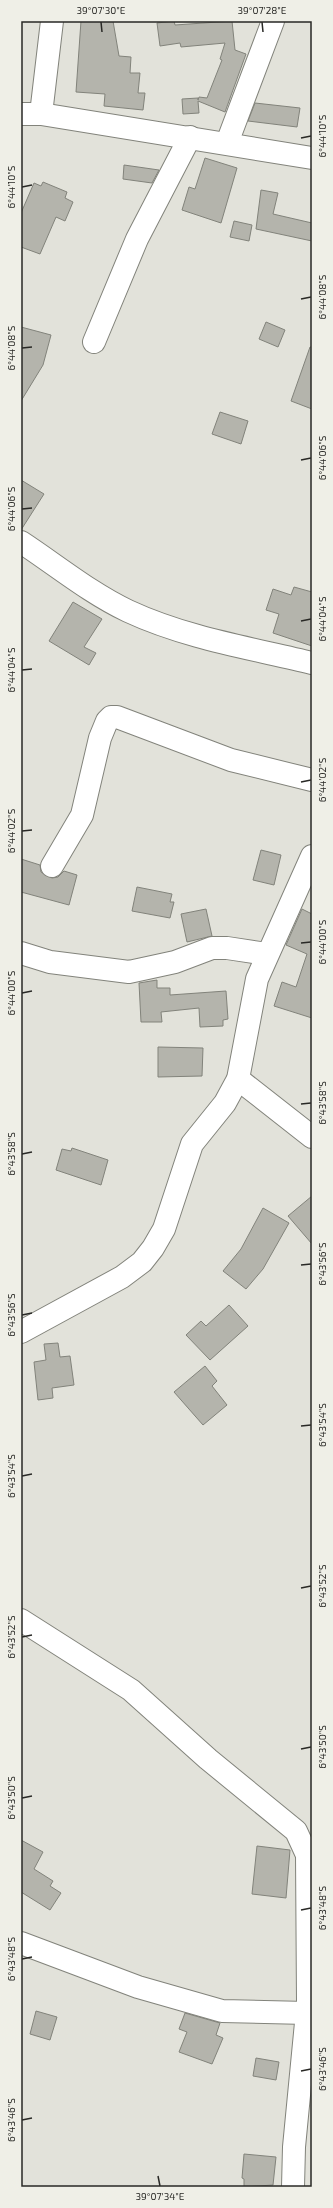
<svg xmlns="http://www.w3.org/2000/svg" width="333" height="2208" font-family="'Exo 2',sans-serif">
	<rect width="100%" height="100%" fill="#e2e2da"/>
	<g fill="#b4b4ac" stroke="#82837b">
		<path d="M81 21H113L119 56 131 57 130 73H140L138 93H145L143 110 104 106 105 94 76 92Z"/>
		<path d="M174 21 175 25 232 21 235 50 246 54 225 112 198 101 199 113 183 114 182 99 198 98V100L199 97 207 98 222 60 220 59 225 43 181 47 180 43 160 46 157 23Z"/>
		<path d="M255 103 300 108 297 127 248 121Z"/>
		<path d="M205 158 237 168 221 223 182 210 189 187 195 189Z"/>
		<path d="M124 165 159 170 152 183 123 179Z"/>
		<path d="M43 182 67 192 65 198 73 202 65 221 56 217 40 254 21 247V213L34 183 41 186Z"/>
		<path d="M261 190 278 193 273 214 312 223V241L256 229Z"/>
		<path d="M234 221 252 225 249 241 230 237Z"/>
		<path d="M266 322 285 330 278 347 259 339Z"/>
		<path d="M21 327 51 335 43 365 21 401Z"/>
		<path d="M310 347H312V409L291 401Z"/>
		<path d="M220 412 248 421 241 444 212 434Z"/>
		<path d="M21 480 44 494 21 530Z"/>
		<path d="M294 587 312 592V646L273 633 279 614 266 610 273 589 291 595Z"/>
		<path d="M73 602 102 619 84 647 96 653 89 665 49 641Z"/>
		<path d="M261 850 281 855 274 885 253 880Z"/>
		<path d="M21 859 40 865 41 872 52 878 58 877 64 871 77 875 69 905 21 892Z"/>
		<path d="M137 887 172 894 170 902H174L170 918 132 911Z"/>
		<path d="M206 909 212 936 187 942 181 914Z"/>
		<path d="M302 909 312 914V1018L274 1006 282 982 296 987 307 954 286 945Z"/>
		<path d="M157 980V988H170V995L226 991 228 1019 223 1020V1026L200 1027 199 1008 161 1012 162 1022H141L139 983Z"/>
		<path d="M158 1047 203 1048 202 1076 158 1077Z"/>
		<path d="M72 1148 108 1160 101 1185 56 1170 62 1149 71 1151Z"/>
		<path d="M312 1196V1244L288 1216Z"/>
		<path d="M263 1208 289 1223 263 1269 246 1289 223 1271 241 1249Z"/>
		<path d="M229 1305 248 1326 210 1360 186 1335 201 1321 206 1326Z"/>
		<path d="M58 1343 60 1357 70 1356 74 1385 52 1388 53 1398 38 1400 34 1362 46 1360 44 1344Z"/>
		<path d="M205 1366 217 1381 212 1386 227 1405 203 1425 174 1392Z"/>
		<path d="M21 1840 43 1852 34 1869 53 1881 50 1886 61 1893 50 1910 21 1892Z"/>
		<path d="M257 1846 290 1850 286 1898 252 1894Z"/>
		<path d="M36 2011 57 2017 50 2040 30 2034Z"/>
		<path d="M185 2013 220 2023 216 2035 223 2038 212 2064 179 2052 187 2032 179 2029Z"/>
		<path d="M256 2058 279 2062 276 2080 253 2076Z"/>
		<path d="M244 2154 276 2157 273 2185 244 2187V2179L242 2178Z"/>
	</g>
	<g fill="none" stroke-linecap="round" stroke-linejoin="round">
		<defs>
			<g id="minor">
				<path d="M21 114H41L312 158"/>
				<path d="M41 114 52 21"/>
				<path d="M227 143 273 21"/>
				<path d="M94 342 137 239 190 137"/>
				<path d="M21 542C56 565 90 593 128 611 186 638 250 648 312 663"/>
				<path d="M52 866 82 815 100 738 107 721 111 717H117L231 760 312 780"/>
				<path d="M21 953 50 962 129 972 175 962 212 948H227L267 954"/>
				<path d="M238 1079 312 1137"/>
				<path d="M21 1332 122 1277 142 1262 153 1248 164 1229 192 1144 225 1103 238 1079 257 979 312 856"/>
				<path d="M21 1620 131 1690 208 1759 296 1831 307 1855 308 2002"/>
				<path d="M21 1943 138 1987 222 2011 307 2013"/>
				<path d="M293 2187 294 2147 308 2002 310 2000"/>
			</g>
		</defs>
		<use href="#minor" stroke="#82837b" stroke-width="24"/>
		<use href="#minor" stroke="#fff" stroke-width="22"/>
	</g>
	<path fill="none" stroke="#292926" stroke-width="1.5" d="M101 22 102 32M262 22 263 32M301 138 311 136M22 187 32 185M301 299 311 297M22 348 32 347M301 460 311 458M22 509 32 508M301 621 311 619M22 670 32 669M301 782 311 780M22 831 32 830M301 943 311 942M22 993 32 991M301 1104 311 1103M22 1154 32 1152M301 1265 311 1264M22 1315 32 1313M301 1426 311 1425M22 1476 32 1474M301 1588 311 1586M22 1637 32 1635M301 1749 311 1747M22 1798 32 1796M301 1910 311 1908M22 1959 32 1957M301 2071 311 2069M22 2120 32 2118M158 2176 160 2186"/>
	<rect width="333" height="2208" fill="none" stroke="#efefe7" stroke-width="44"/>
	<rect x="22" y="22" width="289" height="2164" fill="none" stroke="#292926" stroke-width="1.5"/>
	<g font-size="10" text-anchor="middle" fill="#292926">
		<text x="101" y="14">39°07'30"E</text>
		<text x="262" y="14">39°07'28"E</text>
		<text transform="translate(322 136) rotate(-90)" y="4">6°44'10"S</text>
		<text transform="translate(11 187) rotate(-90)" y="4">6°44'10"S</text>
		<text transform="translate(322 297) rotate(-90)" y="4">6°44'08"S</text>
		<text transform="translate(11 348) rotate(-90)" y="4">6°44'08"S</text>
		<text transform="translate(322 458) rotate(-90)" y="4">6°44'06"S</text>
		<text transform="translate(11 509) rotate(-90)" y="4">6°44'06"S</text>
		<text transform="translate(322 619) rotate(-90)" y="4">6°44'04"S</text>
		<text transform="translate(11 670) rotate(-90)" y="4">6°44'04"S</text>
		<text transform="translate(322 780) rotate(-90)" y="4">6°44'02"S</text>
		<text transform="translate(11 831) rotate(-90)" y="4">6°44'02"S</text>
		<text transform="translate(322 942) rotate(-90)" y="4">6°44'00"S</text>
		<text transform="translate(11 993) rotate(-90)" y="4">6°44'00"S</text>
		<text transform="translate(322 1103) rotate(-90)" y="4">6°43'58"S</text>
		<text transform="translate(11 1154) rotate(-90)" y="4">6°43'58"S</text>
		<text transform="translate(322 1264) rotate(-90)" y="4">6°43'56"S</text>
		<text transform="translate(11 1315) rotate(-90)" y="4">6°43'56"S</text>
		<text transform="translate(322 1425) rotate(-90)" y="4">6°43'54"S</text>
		<text transform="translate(11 1476) rotate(-90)" y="4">6°43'54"S</text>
		<text transform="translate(322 1586) rotate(-90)" y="4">6°43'52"S</text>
		<text transform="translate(11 1637) rotate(-90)" y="4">6°43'52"S</text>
		<text transform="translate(322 1747) rotate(-90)" y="4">6°43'50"S</text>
		<text transform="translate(11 1798) rotate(-90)" y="4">6°43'50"S</text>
		<text transform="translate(322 1908) rotate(-90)" y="4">6°43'48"S</text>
		<text transform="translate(11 1959) rotate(-90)" y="4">6°43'48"S</text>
		<text transform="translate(322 2069) rotate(-90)" y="4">6°43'46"S</text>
		<text transform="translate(11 2120) rotate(-90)" y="4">6°43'46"S</text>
		<text x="160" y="2200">39°07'34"E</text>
	</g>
</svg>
